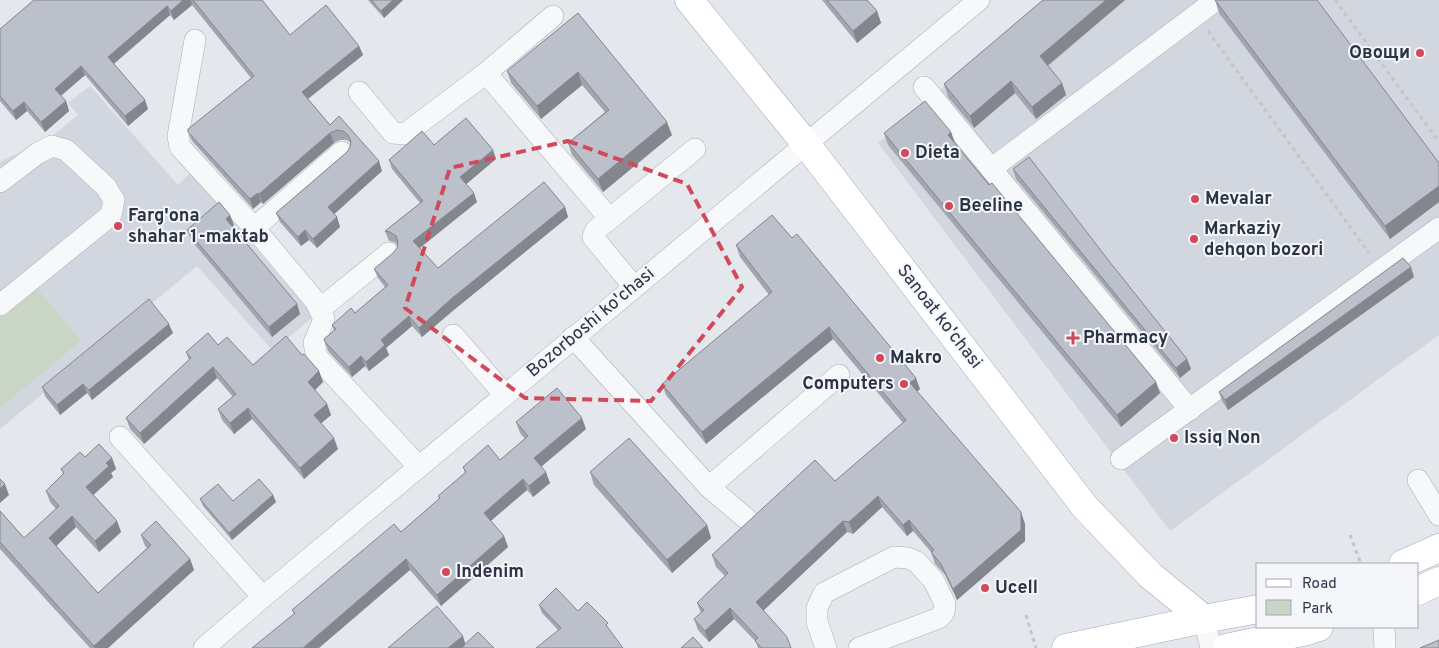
<svg xmlns="http://www.w3.org/2000/svg" width="1439" height="648" font-family="Overpass,sans-serif">
	<rect width="100%" height="100%" fill="#e4e7ec"/>
	<g fill="#d2d6de">
		<path d="M1046 0H1439V335L1170 531 878 143Z"/>
		<path d="M90 86 178 185 190 173 314 316 273 351 197 266 0 429V162L50 138 78 115 68 103Z"/>
	</g>
	<path fill="#c9d6c5" d="M35 286 81 341 0 408V315Z"/>
	<g fill="none" stroke-linecap="round" stroke-linejoin="round">
		<defs>
			<g id="minor">
				<path d="M195 40 178 136 180 147 254 228 316 302 324 319 314 343 317 357 419 467"/>
				<path d="M486 73 609 218"/>
				<path d="M924 87 1190 410"/>
				<path d="M359 92 393 133 405 134 486 73 553 16"/>
				<path d="M991 169 1216 0"/>
				<path d="M0 182 38 153 52 146 66 150 106 187 114 200 111 215 0 305"/>
				<path d="M254 228 342 152"/>
				<path d="M634 287 597 242 593 237 596 230 695 149"/>
				<path d="M320 309 389 253"/>
				<path d="M453 335 505 395"/>
				<path d="M573 337 709 487 749 521"/>
				<path d="M120 437 263 597"/>
				<path d="M1121 459 1439 228"/>
				<path d="M1418 480 1439 515"/>
				<path d="M709 487 839 375"/>
				<path d="M1204 619 1211 648"/>
				<path d="M1384 627 1385 648"/>
				<path d="M204 648 263 597 979 0"/>
				<path d="M826 648 817 622V608L824 593 894 557 908 558 917 562 934 581 945 604 944 612 939 618 859 648"/>
			</g>
			<g id="major">
				<path d="M689 0 806 144 1085 507 1151 576 1204 619"/>
				<path d="M1403 564 1439 548"/>
				<path d="M1418 591 1439 581"/>
				<path d="M1066 648 1204 619 1258 609"/>
				<path d="M1226 648 1307 631 1319 627"/>
			</g>
		</defs>
		<use href="#minor" stroke="#a9aeb7" stroke-width="22"/>
		<use href="#major" stroke="#a3abb8" stroke-width="29"/>
		<g stroke="#c2c5cb" stroke-width="3" stroke-dasharray="4 4" stroke-linecap="butt">
			<path d="M1335 0 1439 142"/>
			<path d="M1208 31 1369 253"/>
			<path d="M1350 535 1361 564"/>
			<path d="M1026 615 1036 648"/>
		</g>
		<use href="#minor" stroke="#f7f8fa" stroke-width="21"/>
		<use href="#major" stroke="#fff" stroke-width="28"/>
	</g>
	<g fill="#a1a5ae">
		<path d="M34 0H262L290 35 359 46 363 55 308 99 330 125 339 116 382 171 334 214 337 217 340 227 317 248 309 240 301 246 280 222 276 213 347 152 350 147 351 143 347 140H340L334 143 263 204 261 202 253 209 192 141 188 132 251 78 192 5 174 20 170 15 114 64 145 100 148 109 128 126 85 75 61 96 66 101 69 111 45 132 27 111 16 120 0 101V29Z"/>
		<path d="M368 0H403L384 18Z"/>
		<path d="M822 0H867L877 11 881 23 857 43Z"/>
		<path d="M1043 0H1125L1048 66 1062 83 1066 95 1036 119 1015 93 974 128 948 97 944 84Z"/>
		<path d="M1215 0 1439 163V202L1390 239 1219 13Z"/>
		<path d="M578 13 672 135 603 192 572 155 568 143 605 112 582 85 541 119 511 83 507 71Z"/>
		<path d="M951 132 955 143 1156 382 1160 393 1121 427 888 145 884 133Z"/>
		<path d="M434 145 493 150 496 159 466 184 477 202 420 248 438 268 565 207 568 217 455 309 422 337 412 326 386 348 389 355 369 371 365 366 352 377 328 351 325 342 334 331 332 325 355 313 385 287 378 278 374 269 393 253 397 248 398 245 394 242 389 241 385 231 420 203 392 169 389 160Z"/>
		<path d="M1013 169 1187 359 1191 369 1180 378 1016 179Z"/>
		<path d="M234 225 232 226 297 304 300 314 272 337 191 240 187 230Z"/>
		<path d="M736 245 920 389 917 392 1025 524V541L957 600 945 575 935 564 931 552 913 531 907 536 882 507 853 534 847 532 763 610 791 648H758L756 642 734 619 709 642 698 630 694 619 701 613 697 603 725 576 716 567 712 555 835 481 903 423 833 339 706 444 666 395 662 384 769 295 740 257Z"/>
		<path d="M1414 277 1228 410 1222 401 1219 392Z"/>
		<path d="M173 333 92 400 87 393 60 415 45 396 42 387Z"/>
		<path d="M218 345 253 365 302 355 319 371 323 382 315 390 327 404 331 415 321 423 338 449 304 479 252 419 234 434 222 420 218 409 233 397 217 378 144 444 130 429 126 418 189 360 186 352Z"/>
		<path d="M516 422 586 429 541 467 550 483 533 497 527 490 491 521 504 536 508 547 441 606 410 570 294 614 292 610 401 532 439 499 438 496 465 473 463 467 500 460 525 439 520 433Z"/>
		<path d="M85 457 112 458 116 469 111 473 113 477 93 495 117 521 121 532 99 552 76 527 56 546 98 593 147 548 145 546 141 535 190 559 194 570 108 648H90L0 549V511L24 538 56 509 50 502 46 491 63 474 61 469Z"/>
		<path d="M590 472 707 525 711 538 672 573 594 485Z"/>
		<path d="M273 495 276 502 232 540 203 506 200 499 233 501Z"/>
		<path d="M539 605 578 611 611 631 558 630 542 613Z"/>
	</g>
	<g fill="#83868d">
		<path d="M183 0H191L192 5 174 20 171 11Z"/>
		<path d="M393 0H403L384 18 381 11Z"/>
		<path d="M1106 0H1125L1044 68 1040 56Z"/>
		<path d="M167 6 170 15 111 66 108 57Z"/>
		<path d="M877 11 881 23 857 43 853 31Z"/>
		<path d="M359 46 363 55 305 101 302 92Z"/>
		<path d="M81 66 85 75 58 98 55 89Z"/>
		<path d="M578 72 582 85 541 119 537 106Z"/>
		<path d="M1011 81 1015 93 974 128 970 116Z"/>
		<path d="M1062 83 1066 95 1036 119 1032 107Z"/>
		<path d="M145 100 148 109 128 126 125 116Z"/>
		<path d="M66 101 69 111 45 132 41 122Z"/>
		<path d="M24 102 27 111 16 120 13 111Z"/>
		<path d="M667 122 672 135 603 192 598 179Z"/>
		<path d="M951 132 955 144 948 135Z"/>
		<path d="M330 133 334 143 263 204 259 194Z"/>
		<path d="M493 150 496 159 464 186 460 177Z"/>
		<path d="M379 161 382 171 331 217 328 207Z"/>
		<path d="M1439 186V202L1390 239 1385 226Z"/>
		<path d="M258 193 261 202 253 209 250 199Z"/>
		<path d="M474 193 477 202 417 250 413 241Z"/>
		<path d="M565 207 568 217 455 309 422 337 419 328 451 299Z"/>
		<path d="M230 215 234 225 229 229 226 219Z"/>
		<path d="M337 217 340 227 317 248 313 239Z"/>
		<path d="M305 230 309 240 301 246 298 237Z"/>
		<path d="M1411 267 1414 277 1228 410 1225 400Z"/>
		<path d="M297 304 300 314 272 337 269 327Z"/>
		<path d="M409 316 412 326 386 348 389 355 369 371 366 362 381 340Z"/>
		<path d="M169 324 173 333 92 400 89 390Z"/>
		<path d="M829 327 833 339 706 444 702 432Z"/>
		<path d="M361 356 365 366 352 377 349 367Z"/>
		<path d="M1187 359 1191 369 1180 378 1176 368Z"/>
		<path d="M213 367 217 378 144 444 140 433Z"/>
		<path d="M319 371 323 382 312 393 308 382Z"/>
		<path d="M916 378 920 389 914 394 910 383Z"/>
		<path d="M1156 382 1160 393 1121 427 1117 415Z"/>
		<path d="M83 384 87 393 60 415 57 405Z"/>
		<path d="M327 404 331 415 318 426 314 415Z"/>
		<path d="M248 408 252 419 234 434 230 423Z"/>
		<path d="M582 418 586 429 538 469 534 458Z"/>
		<path d="M334 438 338 449 304 479 300 468Z"/>
		<path d="M112 458 116 469 111 473 113 477 90 498 86 487 106 463Z"/>
		<path d="M546 472 550 483 533 497 529 486Z"/>
		<path d="M523 479 527 490 488 523 484 513Z"/>
		<path d="M5 484 9 495 0 503V489Z"/>
		<path d="M273 495 276 502 232 540 229 533Z"/>
		<path d="M878 496 882 507 853 534 849 522Z"/>
		<path d="M1021 512 1025 524V541L957 600 953 589Z"/>
		<path d="M72 516 76 527 53 549 49 538Z"/>
		<path d="M909 520 913 531 907 536 903 525Z"/>
		<path d="M117 521 121 532 99 552 95 541Z"/>
		<path d="M843 521 847 532 760 614 756 602Z"/>
		<path d="M707 525 711 538 672 573 667 560Z"/>
		<path d="M504 536 508 547 441 606 437 595Z"/>
		<path d="M190 559 194 570 108 648H95L94 646Z"/>
		<path d="M406 559 410 570 319 648H303Z"/>
		<path d="M730 608 734 619 709 642 705 631Z"/>
		<path d="M463 636 466 646H463L464 648H448Z"/>
	</g>
	<g fill="#bbc0ca" stroke="#83868d">
		<path d="M34 0H183L171 11 167 6 108 57 145 100 125 116 81 66 55 89 66 101 41 122 24 102 13 111 0 96V29Z"/>
		<path d="M193 0H262L290 35 326 5 359 46 302 92 330 125 339 116 379 161 328 207 337 217 313 239 305 230 298 237 276 213 347 152 350 147 351 141 348 135 343 131 337 130 330 133 259 194 258 193 250 199 188 132V129L254 76Z"/>
		<path d="M371 0H393L381 11Z"/>
		<path d="M827 0H867L877 11 853 31Z"/>
		<path d="M1043 0H1106L1040 56 1062 83 1032 107 1011 81 970 116 944 84Z"/>
		<path d="M1215 0H1317L1439 163V186L1385 226Z"/>
		<path d="M578 13 667 122 598 179 568 143 609 110 578 72 537 106 507 71Z"/>
		<path d="M925 101 951 132 948 135 989 185 992 183 1156 382 1117 415 884 133Z"/>
		<path d="M466 118 493 150 460 177 474 193 413 241 438 268 544 182 565 207 451 299 419 328 409 316 381 340 385 345 366 362 361 356 349 367 325 342 324 339 336 329 332 325 351 308 355 313 388 285 374 269 393 253 397 248 398 242 396 236 390 232 385 231 423 201 389 160 422 131 434 145Z"/>
		<path d="M1029 157 1109 261 1187 359 1176 368 1013 169Z"/>
		<path d="M219 202 230 215 226 219 297 304 269 327 187 230Z"/>
		<path d="M772 215 792 238 797 234 916 378 910 383 1021 512V530L953 589 941 564 931 552 934 550 909 520 903 525 878 496 849 522 843 521 756 602 787 637 791 648H762L755 641 758 638 730 608 705 631 694 619 704 610 697 603 728 573 712 555 815 460 835 481 906 420 829 327 702 432 662 384 772 292 736 245Z"/>
		<path d="M1403 258 1411 267 1225 400 1219 392Z"/>
		<path d="M149 299 169 324 89 390 83 384 57 405 42 387Z"/>
		<path d="M208 333 218 345 227 337 253 365 286 336 302 355 304 354 319 371 308 382 327 404 314 415 334 438 300 468 248 408 230 423 218 409 236 394 213 367 140 433 126 418 191 358 186 352Z"/>
		<path d="M557 388 582 418 534 458 546 472 529 486 523 479 484 513 504 536 437 595 406 559 303 648H252L295 613 292 610 394 524 401 532 440 498 438 496 466 472 463 467 488 445 500 460 528 436 516 422Z"/>
		<path d="M629 438 707 525 667 560 590 472Z"/>
		<path d="M99 444 112 458 106 463 109 466 86 487 117 521 95 541 72 516 49 538 98 593 151 545 141 535 156 521 190 559 94 646 0 542V511L24 538 59 506 46 491 64 473 61 469 80 452 85 457Z"/>
		<path d="M0 479 5 484 0 489Z"/>
		<path d="M259 479 273 495 229 533 200 499 218 484 233 501Z"/>
		<path d="M556 588 578 611 587 602 608 623 606 625 623 648H536L561 628 539 605Z"/>
		<path d="M437 606 463 636 448 648H388Z"/>
		<path d="M478 632 494 648H466L463 646Z"/>
		<path d="M693 637 703 648H681Z"/>
		<path d="M1439 640V648H1420Z"/>
	</g>
	<path fill="none" stroke="#d1495b" stroke-width="4" stroke-dasharray="10 6" stroke-linejoin="round" d="M568 141 687 184 742 287 651 401 525 398 405 308 450 168Z"/>
	<g fill="#d1495b" stroke="#f4f6f9" stroke-width="2">
		<circle cx="1420" cy="53" r="5"/>
		<circle cx="905" cy="153" r="5"/>
		<circle cx="1195" cy="199" r="5"/>
		<circle cx="949" cy="206" r="5"/>
		<circle cx="118" cy="226" r="5"/>
		<circle cx="1194" cy="239" r="5"/>
		<path d="M1070.5 330.5h5v5h5v5h-5v5h-5v-5h-5v-5h5z"/>
		<circle cx="880" cy="358" r="5"/>
		<circle cx="904" cy="384" r="5"/>
		<circle cx="1174" cy="438" r="5"/>
		<circle cx="446" cy="572" r="5"/>
		<circle cx="985" cy="588" r="5"/>
	</g>
	<g text-anchor="middle" dominant-baseline="central" stroke-width="4" stroke-linejoin="round" paint-order="stroke">
		<g font-size="18" font-weight="bold" fill="#2b3445" stroke="#f4f6f9" text-anchor="start">
			<text x="1410" y="53" text-anchor="end">Овощи</text>
			<text x="915" y="153">Dieta</text>
			<text x="1205" y="199">Mevalar</text>
			<text x="959" y="206">Beeline</text>
			<text x="128" y="216">Farg'ona<tspan x="128" dy="21">shahar 1-maktab</tspan></text>
			<text x="1204" y="229">Markaziy<tspan x="1204" dy="21">dehqon bozori</tspan></text>
			<text x="1083" y="338">Pharmacy</text>
			<text x="890" y="358">Makro</text>
			<text x="894" y="384" text-anchor="end">Computers</text>
			<text x="1184" y="438">Issiq Non</text>
			<text x="456" y="572">Indenim</text>
			<text x="995" y="588">Ucell</text>
		</g>
		<g font-size="18" fill="#2b3445" stroke="#f4f6f9">
			<text transform="translate(939 317) rotate(52)">Sanoat ko'chasi</text>
			<text transform="translate(591 323) rotate(-40)">Bozorboshi ko'chasi</text>
		</g>
	</g>
	<rect x="1256" y="563" width="162" height="65" fill="#f4f6f9" stroke="#a4a8b1"/>
	<rect x="1266" y="579" width="25" height="8" fill="#ffffff" stroke="#a4a8b1"/>
	<text x="1302" y="588" font-size="15" fill="#2b3445">Road</text>
	<rect x="1266" y="600" width="25" height="15" fill="#c9d6c5" stroke="#a4a8b1"/>
	<text x="1302" y="613" font-size="15" fill="#2b3445">Park</text>
</svg>
